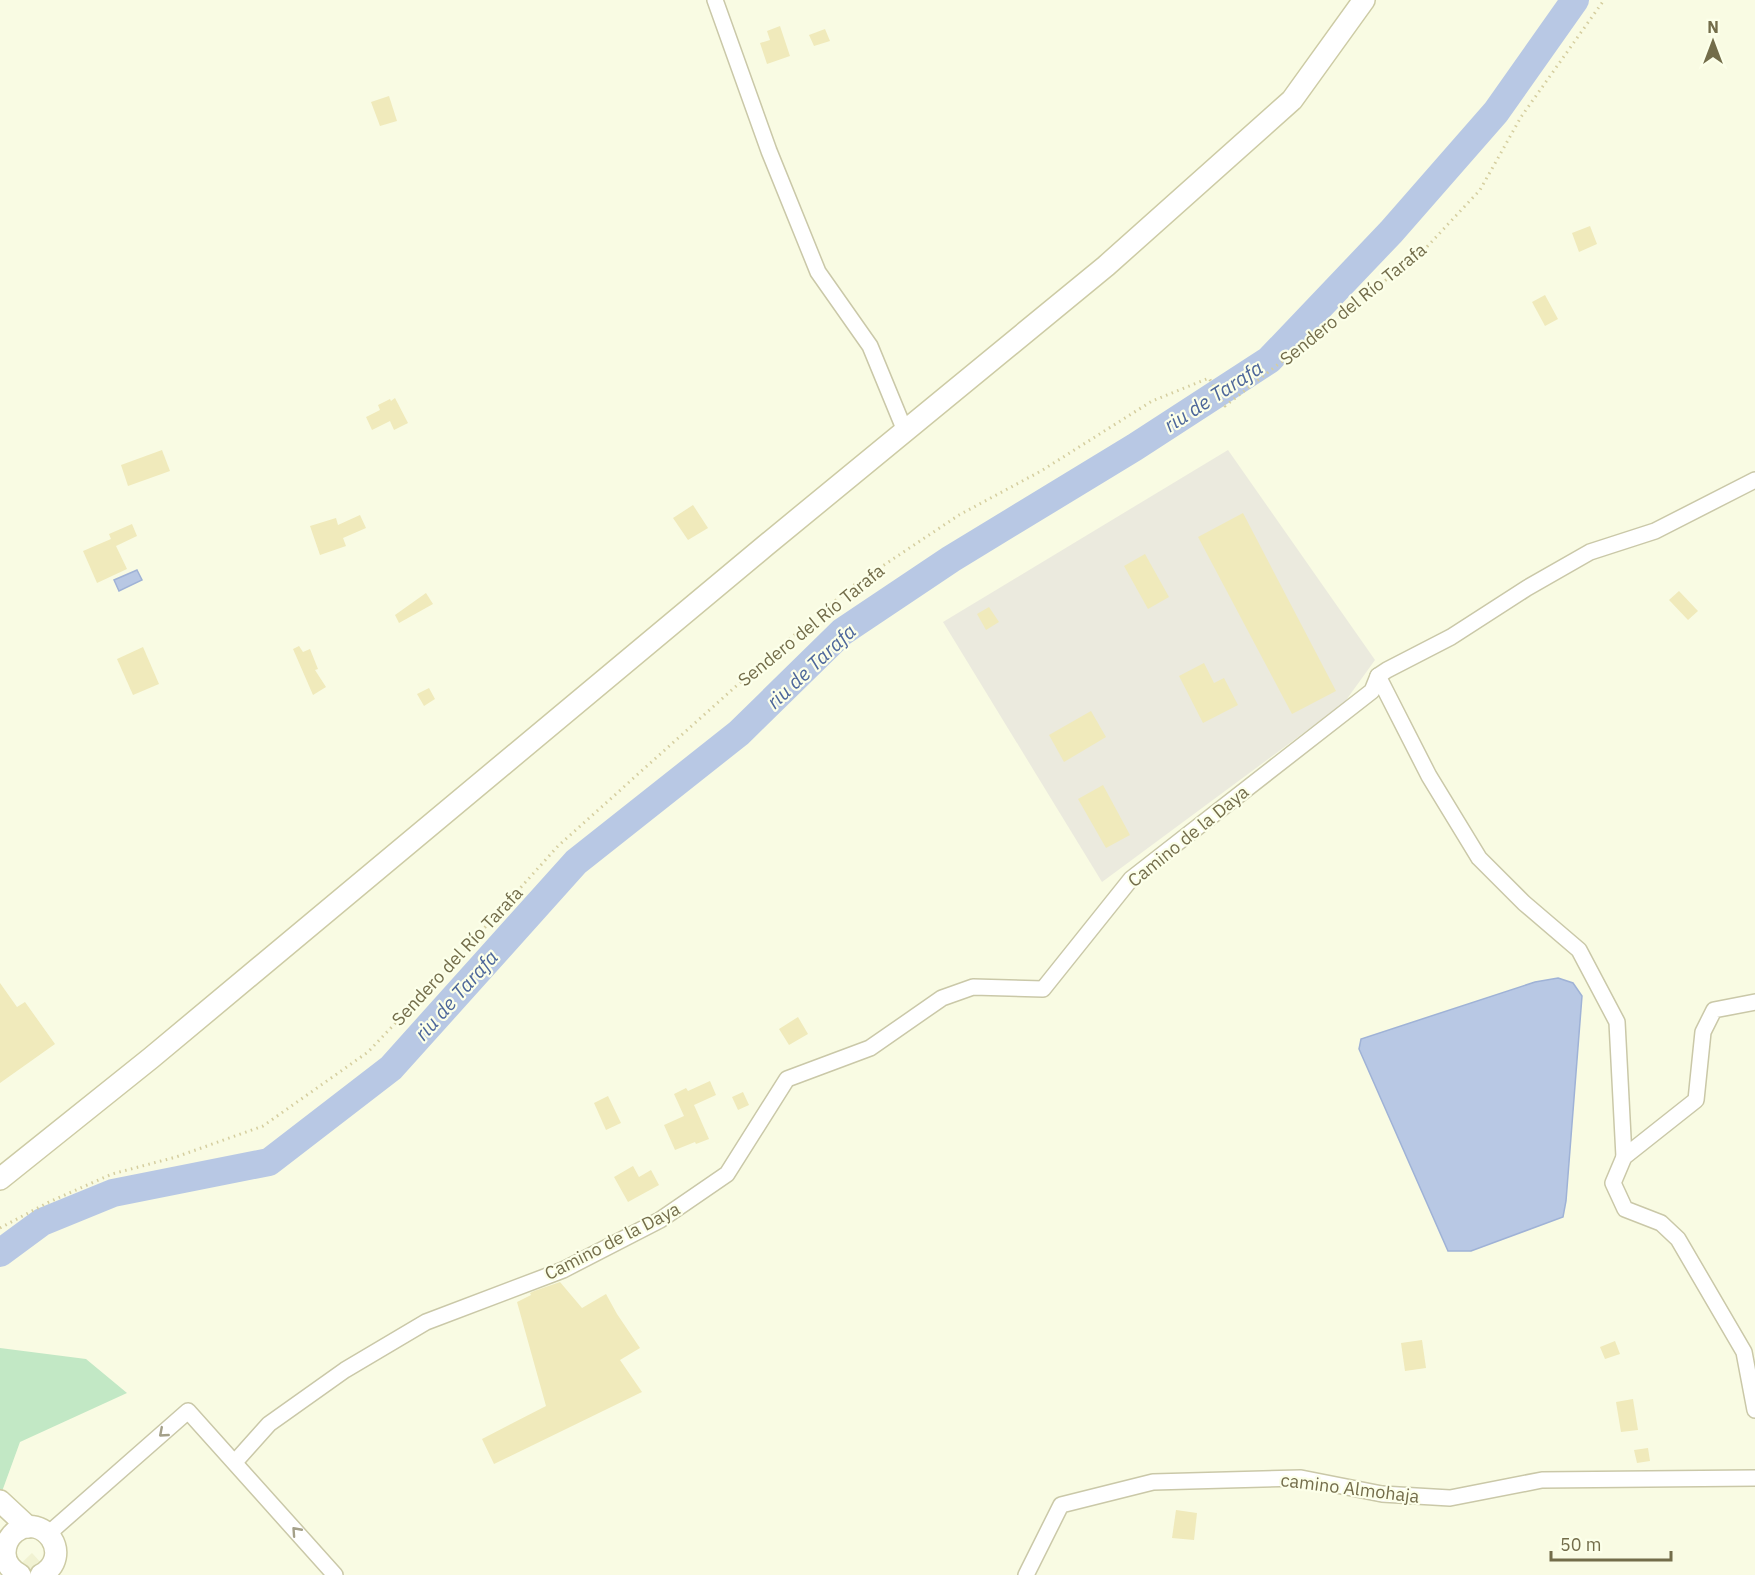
<svg xmlns="http://www.w3.org/2000/svg" width="1755" height="1575" font-family="'IBM Plex Sans',sans-serif">
	<rect width="100%" height="100%" fill="#f9fbe3"/>
	<path fill="#f1f2d2" d="M32 1553 52 1575H9Z"/>
	<path fill="#ebeade" d="M1228 450 1375 660 1344 703 1102 882 943 622Z"/>
	<path fill="#c2e8c5" d="M0 1348 86 1359 127 1393 20 1442 0 1497Z"/>
	<g fill="#b8c8e4" stroke="#9fb2d6" stroke-width="1.5">
		<path d="M137 570 142 580 119 591 114 580Z"/>
		<path d="M1558 978 1573 983 1582 996 1566 1201 1563 1217 1471 1251H1448L1359 1049 1361 1039 1535 982Z"/>
	</g>
	<g fill="none" stroke-linecap="round" stroke-linejoin="round">
		<path stroke="#b8c8e4" stroke-width="28" d="M0 1253 42 1222 113 1193 269 1162 391 1068 576 862 739 733 842 632 951 559 1135 447 1269 360 1391 232 1496 112 1575 0"/>
	</g>
	<g fill="#f0eabb">
		<path d="M780 26 790 56 767 64 760 43 770 40 767 31Z"/>
		<path d="M825 29 830 41 814 46 809 35Z"/>
		<path d="M389 96 397 121 380 126 371 102Z"/>
		<path d="M1590 226 1597 244 1579 252 1572 233Z"/>
		<path d="M1545 295 1558 319 1545 326 1532 302Z"/>
		<path d="M395 398 408 423 394 430 390 421 372 430 366 417 380 410 378 405 390 399 391 401Z"/>
		<path d="M162 450 170 471 128 486 121 465Z"/>
		<path d="M693 505 708 528 688 540 673 518Z"/>
		<path d="M1243 513 1336 691 1292 714 1198 537Z"/>
		<path d="M360 515 366 528 343 538 346 546 320 555 310 526 336 518 338 525Z"/>
		<path d="M132 524 137 536 116 546 127 569 97 583 83 551 111 539 109 534Z"/>
		<path d="M1145 554 1169 597 1148 609 1124 566Z"/>
		<path d="M1679 591 1698 611 1688 620 1669 600Z"/>
		<path d="M426 593 433 604 399 623 395 615Z"/>
		<path d="M989 607 999 622 986 630 977 614Z"/>
		<path d="M299 646 303 652 310 649 318 669 315 670 326 687 313 695 293 649Z"/>
		<path d="M143 647 159 684 133 695 117 659Z"/>
		<path d="M1204 663 1214 683 1224 678 1238 705 1203 723 1179 676Z"/>
		<path d="M429 688 435 699 424 706 417 694Z"/>
		<path d="M1091 711 1106 737 1064 762 1049 735Z"/>
		<path d="M1103 785 1130 835 1106 848 1078 799Z"/>
		<path d="M0 983 17 1007 25 1002 55 1044 0 1083Z"/>
		<path d="M798 1017 808 1034 789 1045 779 1029Z"/>
		<path d="M710 1081 716 1095 694 1105 709 1139 696 1144 695 1142 675 1150 664 1125 684 1116 674 1094 686 1088 688 1091Z"/>
		<path d="M743 1092 749 1105 738 1110 732 1097Z"/>
		<path d="M608 1096 621 1123 606 1130 594 1103Z"/>
		<path d="M633 1166 639 1177 651 1170 659 1185 628 1202 614 1177Z"/>
		<path d="M560 1282 582 1308 606 1294 617 1314 640 1348 620 1360 642 1392 494 1464 482 1439 546 1406 517 1302 531 1295 530 1293 534 1291Z"/>
		<path d="M1422 1340 1426 1368 1405 1371 1401 1343Z"/>
		<path d="M1615 1341 1620 1354 1605 1359 1600 1347Z"/>
		<path d="M1633 1399 1638 1430 1621 1432 1616 1402Z"/>
		<path d="M1648 1448 1650 1461 1637 1463 1634 1450Z"/>
		<path d="M1176 1510 1197 1513 1194 1540 1172 1538Z"/>
	</g>
	<g fill="none" stroke-linecap="round" stroke-linejoin="round">
		<defs>
			<g id="minor">
				<path d="M715 0 769 151 818 272 870 346 905 431"/>
				<path d="M1378 676 1429 776 1479 858 1524 903 1579 950 1617 1022 1624 1157"/>
				<path d="M1755 1002 1714 1010 1703 1032 1696 1100 1624 1157 1613 1183 1625 1209 1661 1223 1678 1239 1744 1352 1755 1410"/>
				<path d="M235 1462 269 1424 345 1370 426 1322 563 1270 660 1220 727 1174 787 1079 870 1048 942 998 973 987 1043 989 1131 879 1372 691 1378 676 1387 670 1451 637 1527 588 1590 552 1655 531 1755 480"/>
				<path d="M48 1534 188 1411 335 1575"/>
				<path d="M1026 1575 1061 1505 1153 1482 1301 1478 1382 1494 1450 1498 1542 1480 1755 1478"/>
			</g>
			<g id="secondary">
				<path d="M0 1179 151 1058 765 546 1106 266 1292 100 1364 0"/>
				<path d="M0 1501 28 1527"/>
				<path d="M20 1575C11 1570 5 1563 5 1553 5 1545 9 1537 15 1532 43 1511 75 1556 41 1575"/>
			</g>
		</defs>
		<use href="#minor" stroke="#cac8a8" stroke-width="18"/>
		<use href="#secondary" stroke="#cdcba5" stroke-width="24"/>
		<path stroke="#d5ce9f" stroke-width="3" stroke-dasharray="1.5 4.5" stroke-linecap="butt" d="M0 1228 49 1202 112 1174 176 1157 263 1126 368 1052 461 954 558 846 774 652 854 585 959 515 1041 471 1152 401 1209 378 1225 406 1423 251 1480 190 1521 117 1604 0"/>
		<use href="#minor" stroke="#fff" stroke-width="15"/>
		<use href="#secondary" stroke="#fff" stroke-width="21"/>
	</g>
	<defs><path id="oneway-chevron" d="M-2-3.5L2.5 0L-2 3.5" fill="none" stroke-width="1.6" stroke-linecap="round" stroke-linejoin="round" transform="scale(1.5)"/></defs>
	<g stroke="#a4a089">
		<use href="#oneway-chevron" transform="translate(163 1433) rotate(139)"/>
		<use href="#oneway-chevron" transform="translate(296 1531) rotate(-132)"/>
	</g>
	<g text-anchor="middle" dominant-baseline="central" stroke-width="4.5" stroke-linejoin="round" paint-order="stroke">
		<g font-size="18" fill="#736d4a" stroke="#fcffe9">
			<text transform="translate(1353 304) rotate(-39)">Sendero del Río Tarafa</text>
			<text transform="translate(811 625) rotate(-39)">Sendero del Río Tarafa</text>
			<text transform="translate(1188 836) rotate(-39)">Camino de la Daya</text>
			<text transform="translate(457 956) rotate(-47)">Sendero del Río Tarafa</text>
			<text transform="translate(612 1241) rotate(-27)">Camino de la Daya</text>
			<text transform="translate(1350 1488) rotate(7)">camino Almohaja</text>
		</g>
		<g font-size="20" font-style="italic" fill="#4d679a" stroke="#fcffe9">
			<text transform="translate(1213 396) rotate(-33)">riu de Tarafa</text>
			<text transform="translate(811 666) rotate(-43)">riu de Tarafa</text>
			<text transform="translate(456 995) rotate(-48)">riu de Tarafa</text>
		</g>
	</g>
	<g transform="translate(1713 42)" stroke="#fcffe9" stroke-width="4.5" paint-order="stroke">
	<path d="M0-4.5L10 22L0 15L-10 22Z" fill="#736d4a"/>
	<text y="-9" font-size="16" font-weight="bold" text-anchor="middle" fill="#736d4a">N</text>
	</g>
	<path d="M1551 1551v9h120v-9" fill="none" stroke="#736d4a" stroke-width="3"/>
	<text x="1560" y="1551" font-size="18" fill="#736d4a" stroke="#fcffe9" stroke-width="4.5" paint-order="stroke">50 m</text>
</svg>
